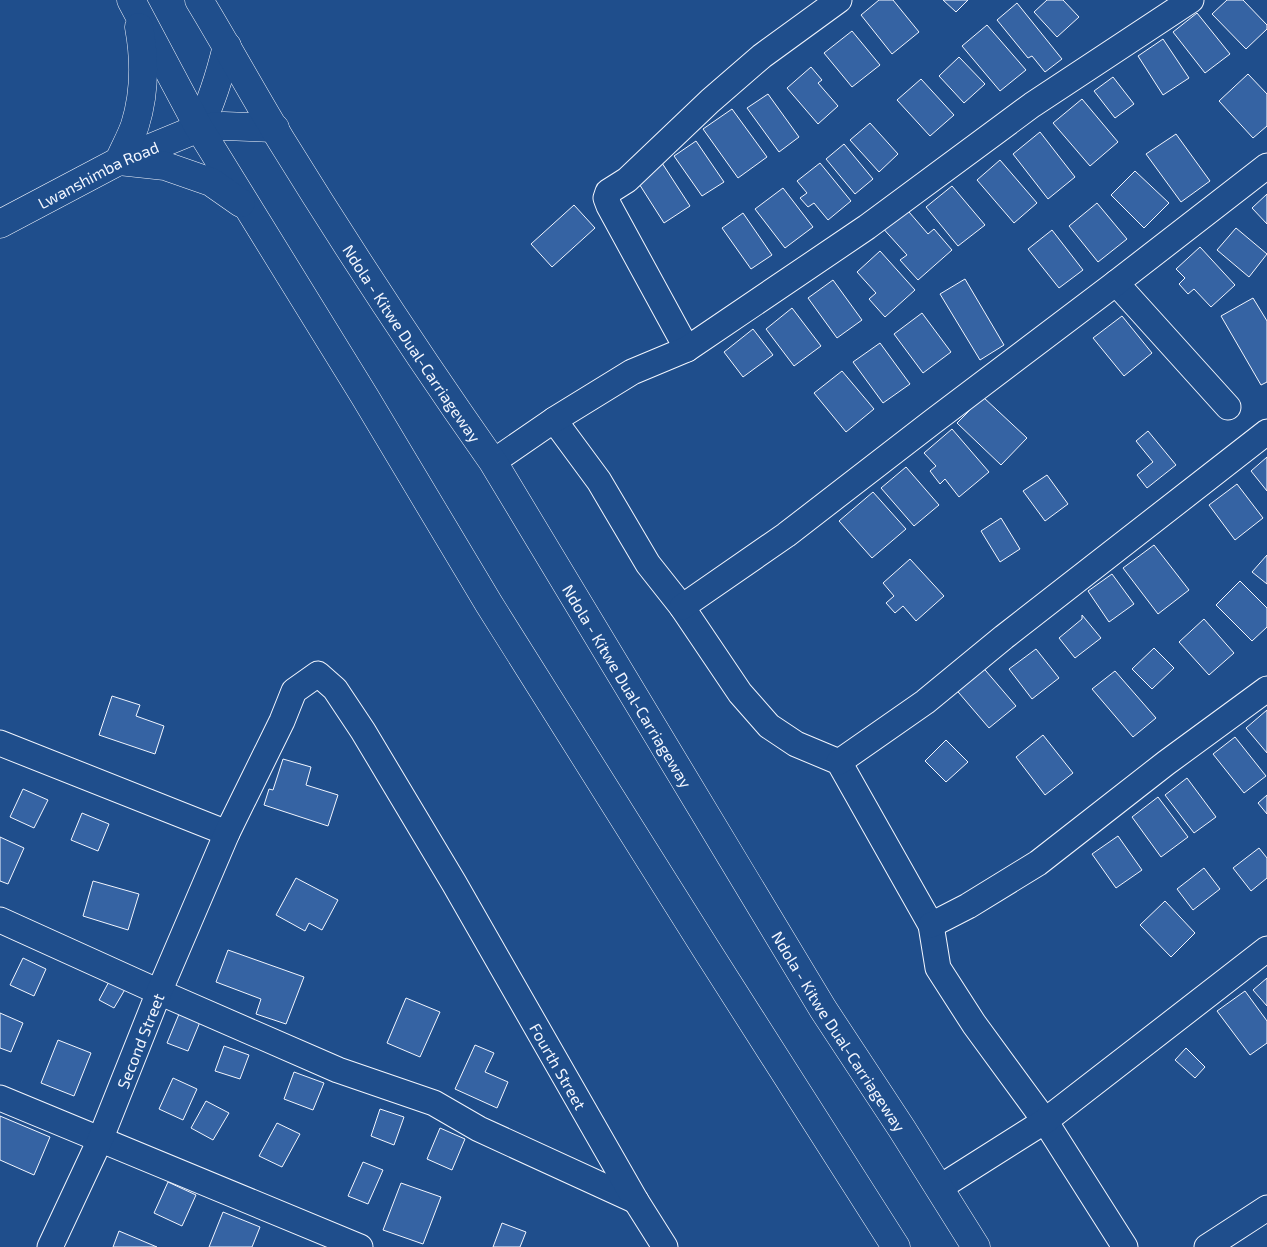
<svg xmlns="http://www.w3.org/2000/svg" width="1267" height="1247" font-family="'Exo 2',sans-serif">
	<rect width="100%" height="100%" fill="#1f4e8c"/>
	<g fill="#3563a3" stroke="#f2f6ff">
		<path d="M879 0H893L919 32 892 54 861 15Z"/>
		<path d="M943 0H968L956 12Z"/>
		<path d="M1047 0H1063L1079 17 1057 37 1034 12Z"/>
		<path d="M1227 0H1243L1267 25V29L1246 49 1212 14Z"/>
		<path d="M1017 3 1062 59 1045 72 1032 56 1028 58 997 20Z"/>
		<path d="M1197 13 1230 54 1205 73 1173 32Z"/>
		<path d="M987 25 1026 70 1000 91 962 46Z"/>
		<path d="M852 31 880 65 852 87 824 53Z"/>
		<path d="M1163 39 1189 78 1163 95 1138 56Z"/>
		<path d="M959 57 985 84 964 103 939 76Z"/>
		<path d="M811 67 822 80 818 83 838 106 818 124 787 88Z"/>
		<path d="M1248 74 1267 94V126L1253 138 1219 101Z"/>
		<path d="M1113 77 1134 104 1115 118 1094 91Z"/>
		<path d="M921 79 954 115 930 136 897 100Z"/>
		<path d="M768 94 799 137 779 152 747 108Z"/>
		<path d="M1082 99 1118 142 1090 166 1053 123Z"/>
		<path d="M732 109 767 157 738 178 703 129Z"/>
		<path d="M870 123 898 154 879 172 850 140Z"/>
		<path d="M1040 132 1075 177 1048 199 1013 154Z"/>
		<path d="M1176 134 1210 181 1181 202 1146 154Z"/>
		<path d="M696 141 724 182 702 196 674 156Z"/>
		<path d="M844 144 873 179 855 194 826 159Z"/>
		<path d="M1000 160 1037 203 1014 223 977 180Z"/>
		<path d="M662 163 690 206 664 223 636 179Z"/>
		<path d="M820 163 851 201 828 220 814 203 808 207 800 198 807 193 797 181Z"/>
		<path d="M1135 171 1169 203 1144 228 1111 195Z"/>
		<path d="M952 186 985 225 958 246 926 207Z"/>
		<path d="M783 188 813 227 785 248 755 209Z"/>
		<path d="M1267 194V224L1252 208Z"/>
		<path d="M1097 203 1127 239 1098 262 1069 226Z"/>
		<path d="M574 205 595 228 552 267 531 244Z"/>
		<path d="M903 205 928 234 934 229 952 250 918 280 900 260 907 255 880 225Z"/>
		<path d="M743 213 772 255 751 269 722 228Z"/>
		<path d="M1236 228 1267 254 1249 277 1217 250Z"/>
		<path d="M1052 230 1083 270 1059 288 1028 249Z"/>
		<path d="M1200 247 1235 285 1211 307 1194 289 1188 294 1179 284 1185 278 1176 269Z"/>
		<path d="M880 251 915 290 885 317 869 299 876 293 857 272Z"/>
		<path d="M965 279 1004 345 980 360 940 294Z"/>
		<path d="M833 280 862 320 837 338 808 298Z"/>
		<path d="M1253 298 1267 321V382L1261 385 1221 316Z"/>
		<path d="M792 308 821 346 794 366 766 329Z"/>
		<path d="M922 313 951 352 923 373 894 334Z"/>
		<path d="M1122 316 1152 353 1124 376 1093 338Z"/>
		<path d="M753 329 773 355 743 377 724 352Z"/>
		<path d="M880 343 910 384 883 403 853 362Z"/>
		<path d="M842 371 874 409 846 432 814 393Z"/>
		<path d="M983 397 1027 438 1001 465 957 423Z"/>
		<path d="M952 429 989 472 959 497 945 479 940 484 930 471 936 466 924 453Z"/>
		<path d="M1148 431 1176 465 1147 488 1137 475 1153 462 1136 441Z"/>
		<path d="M1267 457V491L1251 471Z"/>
		<path d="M906 467 939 505 914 526 881 488Z"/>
		<path d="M1047 475 1068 504 1045 521 1023 491Z"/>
		<path d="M1237 484 1263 518 1235 540 1209 505Z"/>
		<path d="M873 492 906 529 872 558 839 521Z"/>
		<path d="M1001 518 1020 549 1000 562 981 531Z"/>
		<path d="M1154 545 1189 590 1158 614 1123 568Z"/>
		<path d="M1267 555V584L1252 572Z"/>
		<path d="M910 559 944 596 916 621 903 606 895 613 886 603 894 596 883 583Z"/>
		<path d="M1112 574 1134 604 1109 622 1088 591Z"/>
		<path d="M1240 581 1267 608V627L1252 641 1216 605Z"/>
		<path d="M1082 615 1101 638 1075 658 1059 638 1082 619Z"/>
		<path d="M1204 619 1234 653 1209 675 1179 642Z"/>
		<path d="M1154 648 1174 668 1152 689 1132 669Z"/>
		<path d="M1036 649 1059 678 1032 699 1009 669Z"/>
		<path d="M980 664 1016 706 989 728 953 686Z"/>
		<path d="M1115 671 1156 718 1133 737 1092 689Z"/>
		<path d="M112 696 140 705 136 716 164 726 155 754 99 735Z"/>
		<path d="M1267 710V753L1246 728Z"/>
		<path d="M1043 735 1073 773 1045 795 1016 757Z"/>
		<path d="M1235 737 1266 776 1244 793 1213 754Z"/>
		<path d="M946 740 968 762 946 782 925 761Z"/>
		<path d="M283 759 311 767 306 785 338 795 328 826 264 805 269 789 273 790Z"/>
		<path d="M1187 778 1216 817 1194 833 1165 795Z"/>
		<path d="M23 789 48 800 34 828 10 817Z"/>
		<path d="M1267 795V814L1258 803Z"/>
		<path d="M1158 797 1188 837 1161 857 1132 817Z"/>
		<path d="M82 813 109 824 98 851 71 840Z"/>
		<path d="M1118 836 1142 870 1116 888 1092 854Z"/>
		<path d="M0 837 24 848 8 884 0 881Z"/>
		<path d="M1259 848 1267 858V878L1251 891 1233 868Z"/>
		<path d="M1204 868 1220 889 1193 910 1177 889Z"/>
		<path d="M296 878 338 900 322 930 309 923 305 931 276 915Z"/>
		<path d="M93 881 139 894 128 930 83 916Z"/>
		<path d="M1165 901 1195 933 1171 957 1140 925Z"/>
		<path d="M228 950 304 977 286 1024 256 1014 261 999 216 982Z"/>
		<path d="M23 958 46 969 34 996 10 985Z"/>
		<path d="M111 978 127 986 114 1008 99 1000Z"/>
		<path d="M1267 978V1006L1253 990Z"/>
		<path d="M1245 991 1267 1021V1043L1250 1055 1217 1011Z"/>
		<path d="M406 998 440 1012 420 1057 387 1043Z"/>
		<path d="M0 1013 23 1023 11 1052 0 1048Z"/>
		<path d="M179 1014 200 1022 188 1051 167 1043Z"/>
		<path d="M58 1040 91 1053 74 1096 41 1083Z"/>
		<path d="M475 1045 494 1053 485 1072 508 1082 497 1108 455 1089Z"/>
		<path d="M224 1046 249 1055 240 1079 215 1071Z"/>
		<path d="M1186 1048 1205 1067 1195 1078 1175 1060Z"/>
		<path d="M294 1072 324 1083 313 1110 284 1099Z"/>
		<path d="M173 1078 197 1089 183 1120 159 1109Z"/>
		<path d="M206 1101 229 1113 213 1140 191 1128Z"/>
		<path d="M380 1109 404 1117 394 1145 371 1136Z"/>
		<path d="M0 1116 50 1137 34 1175 0 1160Z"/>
		<path d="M277 1123 300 1134 282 1167 259 1156Z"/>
		<path d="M440 1128 465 1139 452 1170 427 1159Z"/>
		<path d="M363 1162 383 1170 368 1204 348 1196Z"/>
		<path d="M168 1182 196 1195 182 1226 154 1213Z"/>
		<path d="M401 1183 441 1197 423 1244 383 1230Z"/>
		<path d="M223 1212 260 1227 252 1247H209Z"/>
		<path d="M502 1223 526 1232 520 1247H493Z"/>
		<path d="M119 1231 157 1247H113Z"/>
	</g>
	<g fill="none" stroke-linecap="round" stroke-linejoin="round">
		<defs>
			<g id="minor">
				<path d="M1116 283 1228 407"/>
				<path d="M687 349 609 206 606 198 608 192 627 180 710 101 762 56 839 0"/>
				<path d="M554 420 599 481 648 564 682 607 740 693 769 726 796 744 839 762 931 925 938 968 974 1024 1045 1121 1125 1247"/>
				<path d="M493 462 554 420 632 372 687 349 867 227 1032 105 1191 0"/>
				<path d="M682 607 786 535 931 423 1116 283 1267 166"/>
				<path d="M0 743 227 833"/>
				<path d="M839 762 925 702 1004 637 1267 432"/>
				<path d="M0 920 159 992 338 1070 434 1103 479 1129 636 1201"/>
				<path d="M931 925 968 906 1038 863 1166 763 1267 689"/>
				<path d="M0 1098 360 1247"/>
				<path d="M939 1188 1045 1121 1267 949"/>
				<path id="s1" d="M50 1247 100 1140 159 992 227 833 282 721 294 691 318 674 335 689 363 731 454 883 636 1201 665 1247"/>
				<path d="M1207 1247 1267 1208"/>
			</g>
			<g id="tertiary">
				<path d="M199 128C212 101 220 75 227 46"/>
				<path id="s2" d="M0 224 119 161 199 128 224 126 275 128"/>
			</g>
			<g id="trunk">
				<path d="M131 0 199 128 365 397 489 604 706 949 896 1247"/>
				<path id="s3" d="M199 0C227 46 253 94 281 140 349 250 419 357 493 462L823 1009 902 1129 976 1247"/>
				<path d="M139 27C145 60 145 93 135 125 131 137 124 149 119 161L165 166 211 182 241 203"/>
			</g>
		</defs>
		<use href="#minor" stroke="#f2f6ff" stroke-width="27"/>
		<use href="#tertiary" stroke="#f2f6ff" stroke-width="29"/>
		<use href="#trunk" stroke="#f2f6ff" stroke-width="29"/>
		<use href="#minor" stroke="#1f4e8c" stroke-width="25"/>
		<use href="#tertiary" stroke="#1f4e8c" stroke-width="28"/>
		<use href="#trunk" stroke="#1f4e8c" stroke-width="28"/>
	</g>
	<g text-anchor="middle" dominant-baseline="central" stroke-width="4" stroke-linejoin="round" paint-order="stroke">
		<g font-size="16" fill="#f2f6ff" stroke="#1f4e8c">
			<text stroke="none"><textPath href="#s2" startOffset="110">Lwanshimba Road</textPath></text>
			<text stroke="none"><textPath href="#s3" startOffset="404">Ndola - Kitwe Dual-Carriageway</textPath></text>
			<text stroke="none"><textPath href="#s3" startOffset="809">Ndola - Kitwe Dual-Carriageway</textPath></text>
			<text stroke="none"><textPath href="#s3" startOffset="1214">Ndola - Kitwe Dual-Carriageway</textPath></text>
			<text stroke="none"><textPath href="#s1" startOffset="225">Second Street</textPath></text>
			<text stroke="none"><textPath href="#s1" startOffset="1098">Fourth Street</textPath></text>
		</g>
	</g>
</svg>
